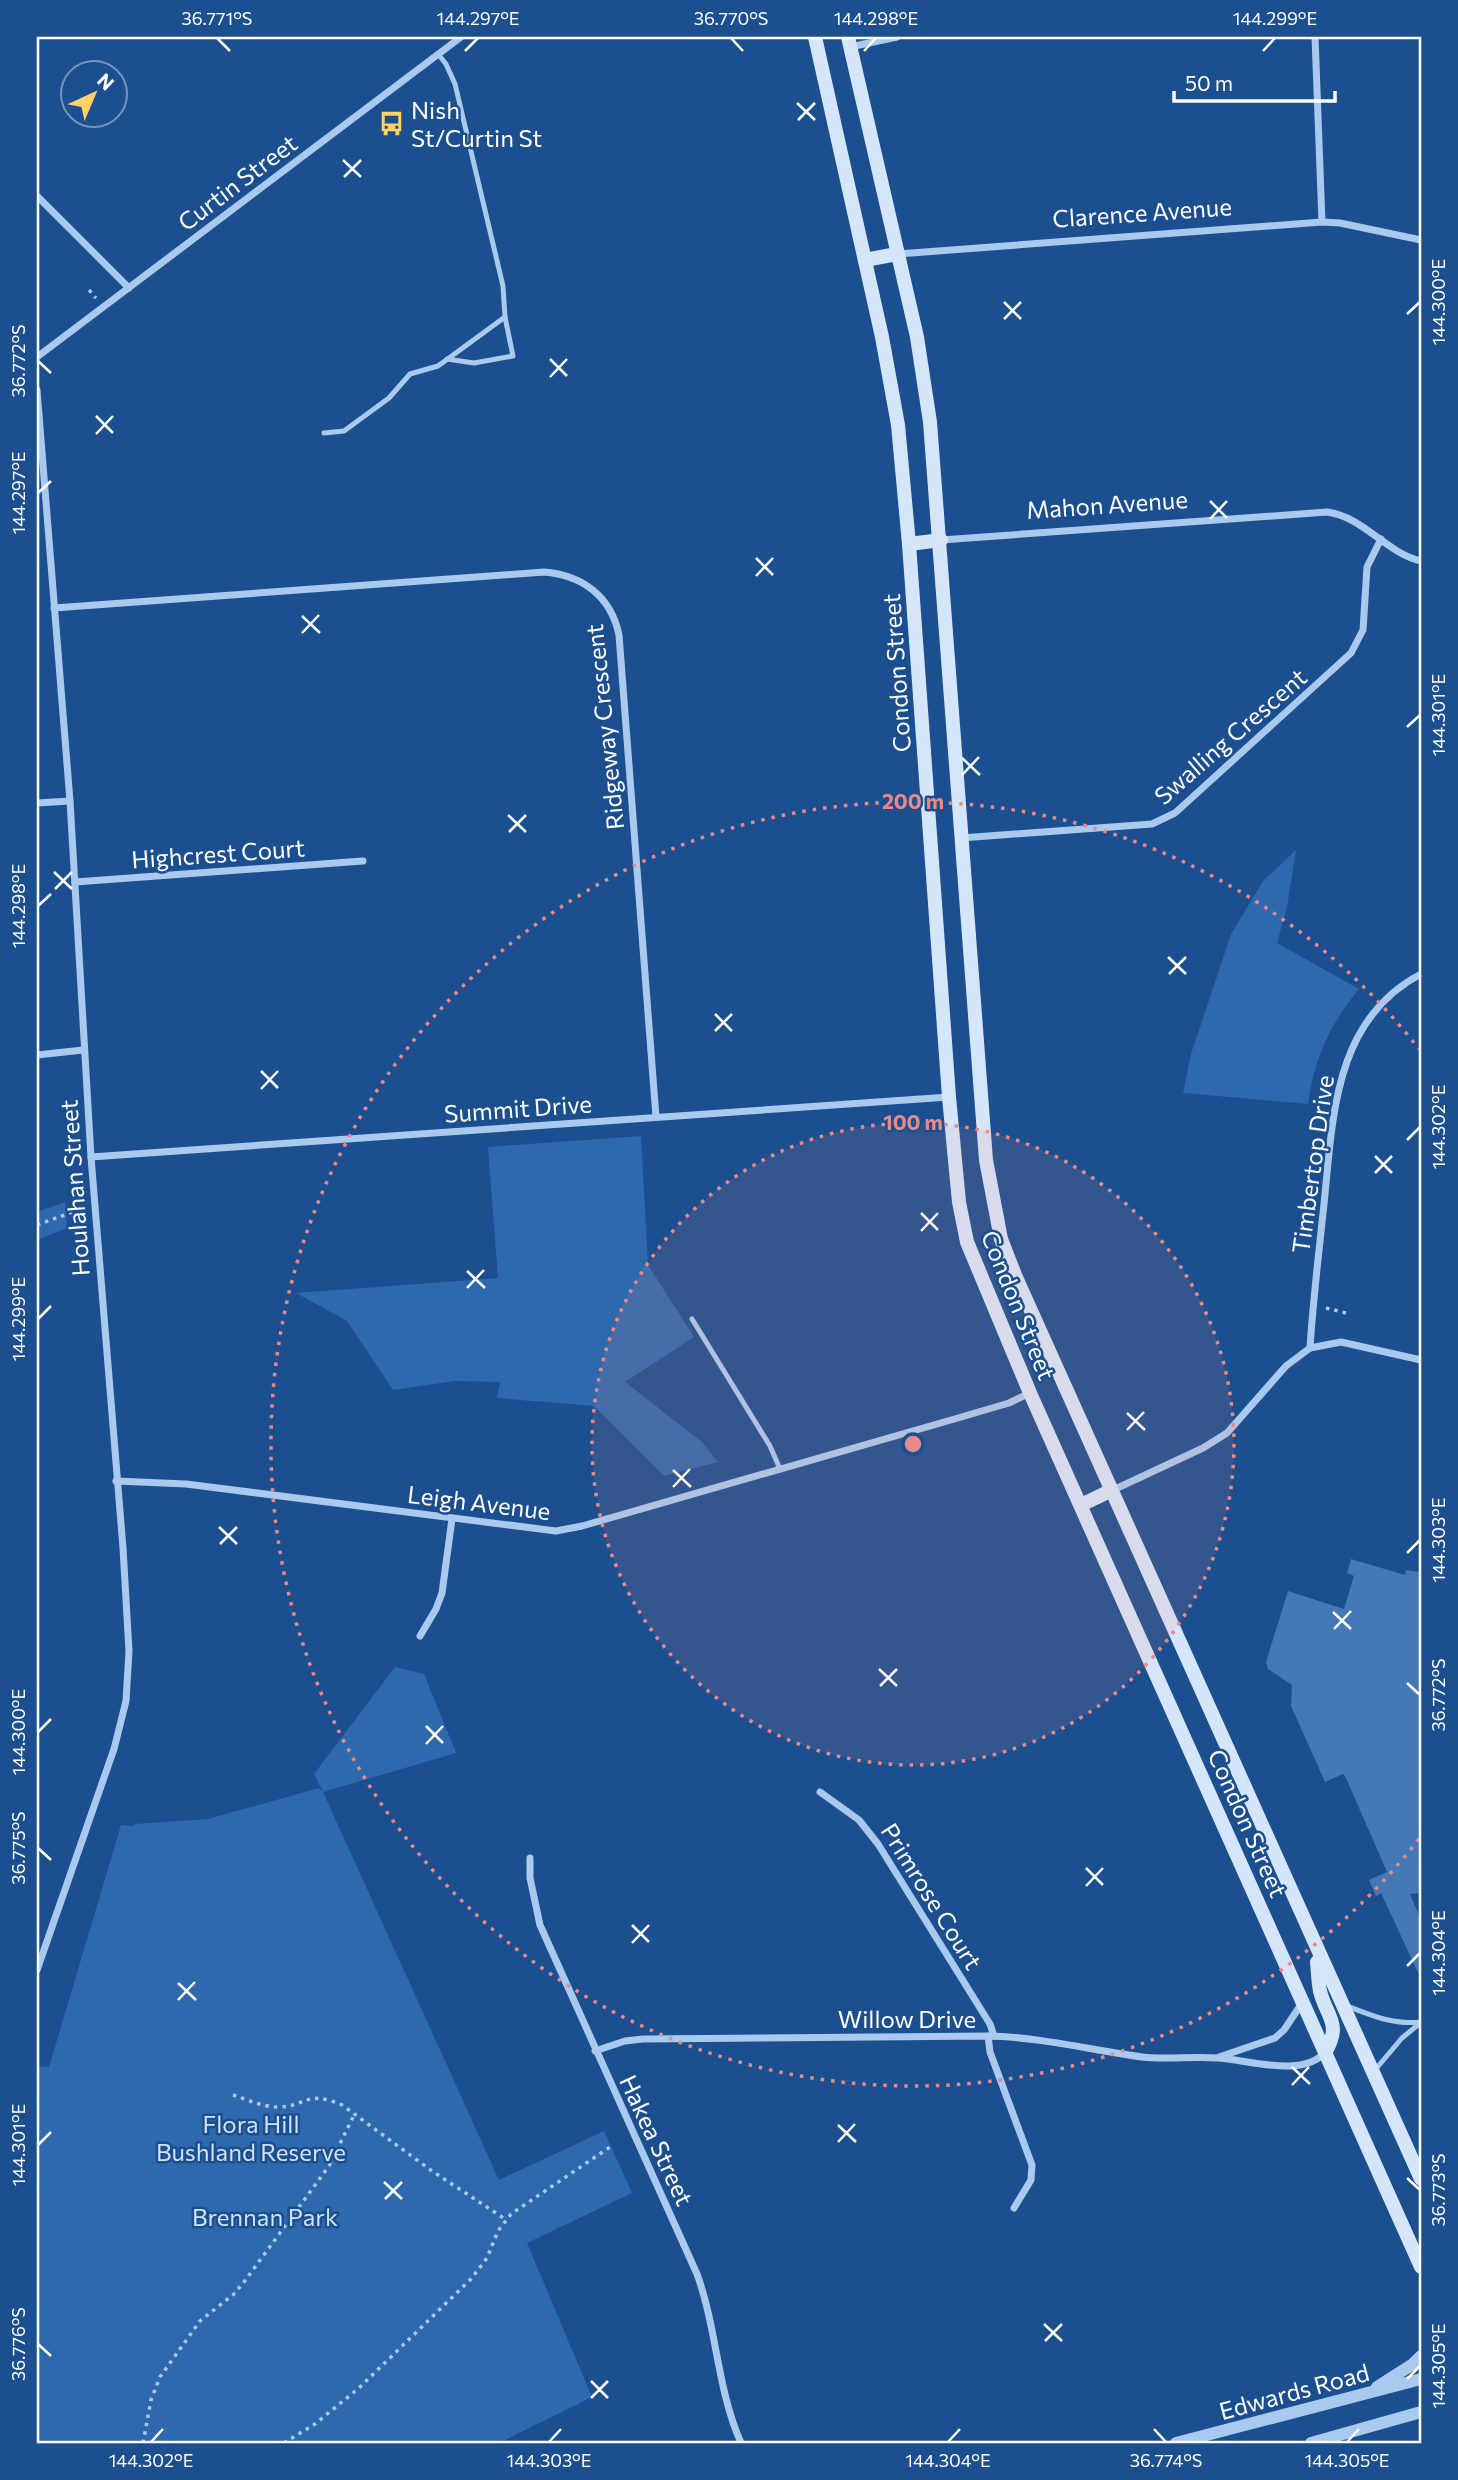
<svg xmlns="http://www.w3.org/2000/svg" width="1458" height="2480" font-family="Commissioner,sans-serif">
	<rect width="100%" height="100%" fill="#1b4f8f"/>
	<g fill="#2e69ad">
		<path d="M1296 850 1287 907 1277 943 1359 989C1330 1024 1314 1059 1308 1104L1183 1093 1191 1054 1231 934 1263 881Z"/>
		<path d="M641 1136 648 1265 694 1337 625 1382 702 1442 718 1462 664 1476 594 1406 497 1398 500 1382 455 1381 393 1390 347 1321 296 1293 498 1278 488 1147Z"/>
		<path d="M65 1202 67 1228 37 1240V1212Z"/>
		<path d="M395 1667 424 1674 456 1753 323 1792 499 2180 604 2131 632 2193 527 2243 592 2397 499 2443H37V2066L49 2067 121 1825 134 1826 135 1824 208 1819 319 1788 323 1792 314 1774Z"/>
	</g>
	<path fill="#4478b7" d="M1351 1559 1405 1575 1406 1570 1421 1572V1893L1410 1894 1421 1920V1979L1381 1893 1376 1896 1369 1880 1387 1872 1346 1778 1343 1774 1325 1782 1291 1706 1292 1685 1268 1669 1266 1662 1288 1591 1344 1609 1354 1576 1347 1573Z"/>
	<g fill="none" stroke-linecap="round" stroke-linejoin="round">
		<g stroke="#a9c9ee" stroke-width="3.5" stroke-dasharray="3.5 5" stroke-linecap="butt">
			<path d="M89 290 96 298"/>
			<path d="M37 1225 81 1209"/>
			<path d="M1326 1308 1350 1314"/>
			<path d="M233 2095C246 2099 263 2107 277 2107 307 2107 305 2089 342 2105L432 2171 505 2219"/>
			<path d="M143 2443 151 2400 160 2377 200 2321 234 2294 244 2282 329 2166 355 2113"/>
			<path d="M284 2443 315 2424 359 2388 471 2279 487 2258 498 2231 511 2214 613 2145"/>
		</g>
		<g stroke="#a9c9ee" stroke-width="5">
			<path d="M438 54 446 64 455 84 503 286 505 317 513 356 474 363 447 359"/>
			<path d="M324 433 344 431 389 398 410 374 438 366 505 317"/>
			<path d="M692 1319 770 1446 780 1469"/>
			<path d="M1347 2006C1372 2016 1394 2025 1421 2022"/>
			<path d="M1375 2070 1402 2038 1419 2024"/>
		</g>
		<g stroke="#a9c9ee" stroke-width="7">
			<path d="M1315 37 1322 222"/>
			<path d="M850 47 897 37"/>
			<path d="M37 196 129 288"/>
			<path d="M898 254 1322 222 1340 223 1421 240"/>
			<path d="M37 357 461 37"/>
			<path d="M37 390 70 801 91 1157 123 1548 129 1651 126 1701 114 1749 37 1970"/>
			<path d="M941 540 1327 512C1364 517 1386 553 1421 561"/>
			<path d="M54 608 544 572C582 575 611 596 619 635L656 1117"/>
			<path d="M37 803 70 801"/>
			<path d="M961 838 1152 824 1175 813 1351 653 1363 630 1367 567 1381 539"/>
			<path d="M75 882 363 861"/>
			<path d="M37 1055 83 1050"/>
			<path d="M91 1157 949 1097"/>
			<path d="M1310 1348C1313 1300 1319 1252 1324 1204 1333 1119 1333 1020 1421 974"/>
			<path d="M116 1481 186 1484 556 1531 582 1526 958 1418 1009 1403 1030 1393"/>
			<path d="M1111 1491 1203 1448 1227 1433 1286 1366 1310 1348 1341 1342 1421 1360"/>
			<path d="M420 1636 436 1609 442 1593 452 1519"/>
			<path d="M820 1792 859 1820 878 1844 990 2024 994 2036"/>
			<path d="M530 1858V1878L540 1925 697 2274C717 2329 717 2389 741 2443"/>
			<path d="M988 2036 990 2052 1032 2165 1031 2180 1014 2208"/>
			<path d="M595 2051 625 2041 643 2039 988 2036C1040 2037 1091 2050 1142 2057 1167 2060 1192 2056 1217 2058 1246 2059 1303 2079 1325 2052"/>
			<path d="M1219 2057 1275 2038 1284 2030 1302 2003"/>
		</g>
		<g stroke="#a9c9ee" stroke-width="12">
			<path d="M1377 2387 1413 2364 1421 2356"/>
			<path d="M1176 2443 1421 2379"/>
			<path d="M1311 2443 1421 2412"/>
		</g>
		<g stroke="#d6e6fa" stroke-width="14">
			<path d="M815 37 882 337 898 425 909 544 949 1097 959 1202 967 1242 1030 1393 1421 2267"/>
			<path d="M848 37 917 337 930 422 986 1160 1001 1239 1015 1275 1421 2179"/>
			<path d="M865 260 897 254"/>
			<path d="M909 544 941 540"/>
			<path d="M1081 1505 1110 1491"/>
			<path d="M1317 1962C1318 1971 1318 1981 1320 1991 1326 2016 1342 2023 1326 2051"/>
		</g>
	</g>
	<path fill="none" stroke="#fff" stroke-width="2.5" d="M217 38 230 51M731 38 743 51M465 51 478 38M864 51 876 38M1263 51 1275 38M797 103 815 120M798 120 815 103M343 160 361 177M344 177 361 160M1004 302 1021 319M1407 314 1420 302M1004 319 1021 302M550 359 567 376M38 361 51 373M550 377 567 359M96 416 113 433M96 434 113 416M38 493 51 481M1210 501 1227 518M1210 519 1227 501M756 558 773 575M756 576 773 558M302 616 320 633M302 633 319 615M1407 727 1420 715M962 758 980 775M962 775 979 757M508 815 526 832M509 832 526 815M54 872 72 889M55 889 72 872M38 906 51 894M1168 957 1186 974M1169 974 1186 957M715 1014 732 1031M715 1031 732 1014M261 1071 278 1088M261 1089 278 1071M1407 1140 1420 1127M1375 1156 1392 1173M1375 1173 1392 1156M921 1213 938 1230M921 1231 938 1213M467 1271 485 1288M467 1288 484 1270M38 1319 51 1306M1127 1413 1145 1430M1127 1430 1144 1412M673 1470 691 1487M673 1487 690 1469M219 1527 237 1544M220 1544 237 1527M1407 1553 1420 1540M1333 1612 1351 1629M1334 1629 1351 1611M879 1669 897 1686M1407 1683 1420 1695M880 1686 897 1669M426 1726 443 1743M38 1732 51 1719M426 1744 443 1726M38 1848 51 1860M1086 1868 1103 1885M1086 1886 1103 1868M632 1925 649 1942M632 1943 649 1925M1407 1966 1420 1953M178 1983 196 2000M178 2000 195 1982M1292 2067 1310 2084M1292 2085 1309 2067M838 2125 856 2142M838 2142 855 2124M38 2145 51 2132M1407 2178 1420 2190M384 2182 402 2199M385 2199 402 2182M1044 2324 1062 2341M1045 2341 1062 2324M38 2344 51 2356M1407 2379 1420 2366M591 2381 608 2398M591 2398 608 2381M1154 2429 1166 2442M151 2442 163 2429M549 2442 561 2429M948 2442 960 2429M1347 2442 1359 2429"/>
	<circle cx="913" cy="1444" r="321" fill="#e88989" fill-opacity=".12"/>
	<g fill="none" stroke="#e88989" stroke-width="3.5" stroke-dasharray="3.5 7">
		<circle cx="913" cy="1444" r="321"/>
		<path d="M1419 1839A642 642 0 1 1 1419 1049"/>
	</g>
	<defs>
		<symbol id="bus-bare" viewBox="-9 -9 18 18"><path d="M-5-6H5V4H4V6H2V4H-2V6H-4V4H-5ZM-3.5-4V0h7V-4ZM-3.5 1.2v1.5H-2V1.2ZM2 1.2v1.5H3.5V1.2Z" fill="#ffd166" stroke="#1b4f8f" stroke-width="2.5" paint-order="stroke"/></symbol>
	</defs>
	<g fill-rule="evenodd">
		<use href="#bus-bare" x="374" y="106" width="35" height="35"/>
	</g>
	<g text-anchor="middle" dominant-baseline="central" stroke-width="5" stroke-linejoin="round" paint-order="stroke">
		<g font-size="24" fill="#fff" stroke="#1b4f8f" text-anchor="start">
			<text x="411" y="109">Nish<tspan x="411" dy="28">St/Curtin St</tspan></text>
		</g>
		<g font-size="24" fill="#fff" stroke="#1b4f8f">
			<text transform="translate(237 182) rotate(-37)">Curtin Street</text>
			<text transform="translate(1142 212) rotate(-4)">Clarence Avenue</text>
			<text transform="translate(1107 504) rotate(-4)">Mahon Avenue</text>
			<text transform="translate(896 673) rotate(-94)">Condon Street</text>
			<text transform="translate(604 727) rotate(-96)">Ridgeway Crescent</text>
			<text transform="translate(1230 736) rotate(-41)">Swalling Crescent</text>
			<text transform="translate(218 853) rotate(-4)">Highcrest Court</text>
			<text transform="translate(518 1108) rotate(-4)">Summit Drive</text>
			<text transform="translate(1312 1164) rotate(-82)">Timbertop Drive</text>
			<text transform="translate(74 1188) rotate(-94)">Houlahan Street</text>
			<text transform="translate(1019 1305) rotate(68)">Condon Street</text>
			<text transform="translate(479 1502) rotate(7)">Leigh Avenue</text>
			<text transform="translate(1248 1823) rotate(66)">Condon Street</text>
			<text transform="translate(932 1896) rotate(58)">Primrose Court</text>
			<text x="907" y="2018">Willow Drive</text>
			<text transform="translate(657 2140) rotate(65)">Hakea Street</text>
			<text transform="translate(1294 2391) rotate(-15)">Edwards Road</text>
		</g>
		<g font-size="24" fill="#cfe3fa" stroke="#1b4f8f">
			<text x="251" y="2123">Flora Hill<tspan x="251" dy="28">Bushland Reserve</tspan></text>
			<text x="265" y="2216">Brennan Park</text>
		</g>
	</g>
	<circle cx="913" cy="1444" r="10" fill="#e88989" stroke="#1b4f8f" stroke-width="3.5"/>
	<g font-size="21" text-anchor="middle" font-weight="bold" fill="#e88989" stroke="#1b4f8f" stroke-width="5" stroke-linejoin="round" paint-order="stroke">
		<text x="913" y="809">200 m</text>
		<text x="913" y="1130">100 m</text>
	</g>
	<rect width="1458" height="2480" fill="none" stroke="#1b4f8f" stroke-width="77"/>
	<g transform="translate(94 94) rotate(44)"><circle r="33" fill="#1b4f8f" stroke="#7695bc" stroke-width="2"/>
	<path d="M0-5L12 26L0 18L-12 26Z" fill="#ffd166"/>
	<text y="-10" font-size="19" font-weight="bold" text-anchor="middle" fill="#ffffff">N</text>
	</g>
	<path d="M1174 91v10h161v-10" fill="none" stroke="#ffffff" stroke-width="3.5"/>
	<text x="1185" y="91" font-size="21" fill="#ffffff" stroke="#1b4f8f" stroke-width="5" paint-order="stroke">50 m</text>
	<rect x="38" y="38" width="1382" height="2404" fill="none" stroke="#fff" stroke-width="2.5"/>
	<g font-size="18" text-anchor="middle" fill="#fff">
		<text x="217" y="25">36.771°S</text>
		<text x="478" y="25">144.297°E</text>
		<text x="731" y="25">36.770°S</text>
		<text x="876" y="25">144.298°E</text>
		<text x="1275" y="25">144.299°E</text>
		<text transform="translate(1439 302) rotate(-90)" y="6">144.300°E</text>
		<text transform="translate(19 361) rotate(-90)" y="6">36.772°S</text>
		<text transform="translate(19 493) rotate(-90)" y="6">144.297°E</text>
		<text transform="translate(1439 715) rotate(-90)" y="6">144.301°E</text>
		<text transform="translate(19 906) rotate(-90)" y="6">144.298°E</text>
		<text transform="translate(1439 1127) rotate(-90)" y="6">144.302°E</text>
		<text transform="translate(19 1319) rotate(-90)" y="6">144.299°E</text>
		<text transform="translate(1439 1540) rotate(-90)" y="6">144.303°E</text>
		<text transform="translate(1439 1695) rotate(-90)" y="6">36.772°S</text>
		<text transform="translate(19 1732) rotate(-90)" y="6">144.300°E</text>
		<text transform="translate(19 1848) rotate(-90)" y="6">36.775°S</text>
		<text transform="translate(1439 1953) rotate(-90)" y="6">144.304°E</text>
		<text transform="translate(19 2145) rotate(-90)" y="6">144.301°E</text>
		<text transform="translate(1439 2190) rotate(-90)" y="6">36.773°S</text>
		<text transform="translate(19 2344) rotate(-90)" y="6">36.776°S</text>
		<text transform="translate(1439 2366) rotate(-90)" y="6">144.305°E</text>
		<text x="151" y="2467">144.302°E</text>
		<text x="549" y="2467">144.303°E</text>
		<text x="948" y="2467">144.304°E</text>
		<text x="1166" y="2467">36.774°S</text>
		<text x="1347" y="2467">144.305°E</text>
	</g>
</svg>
